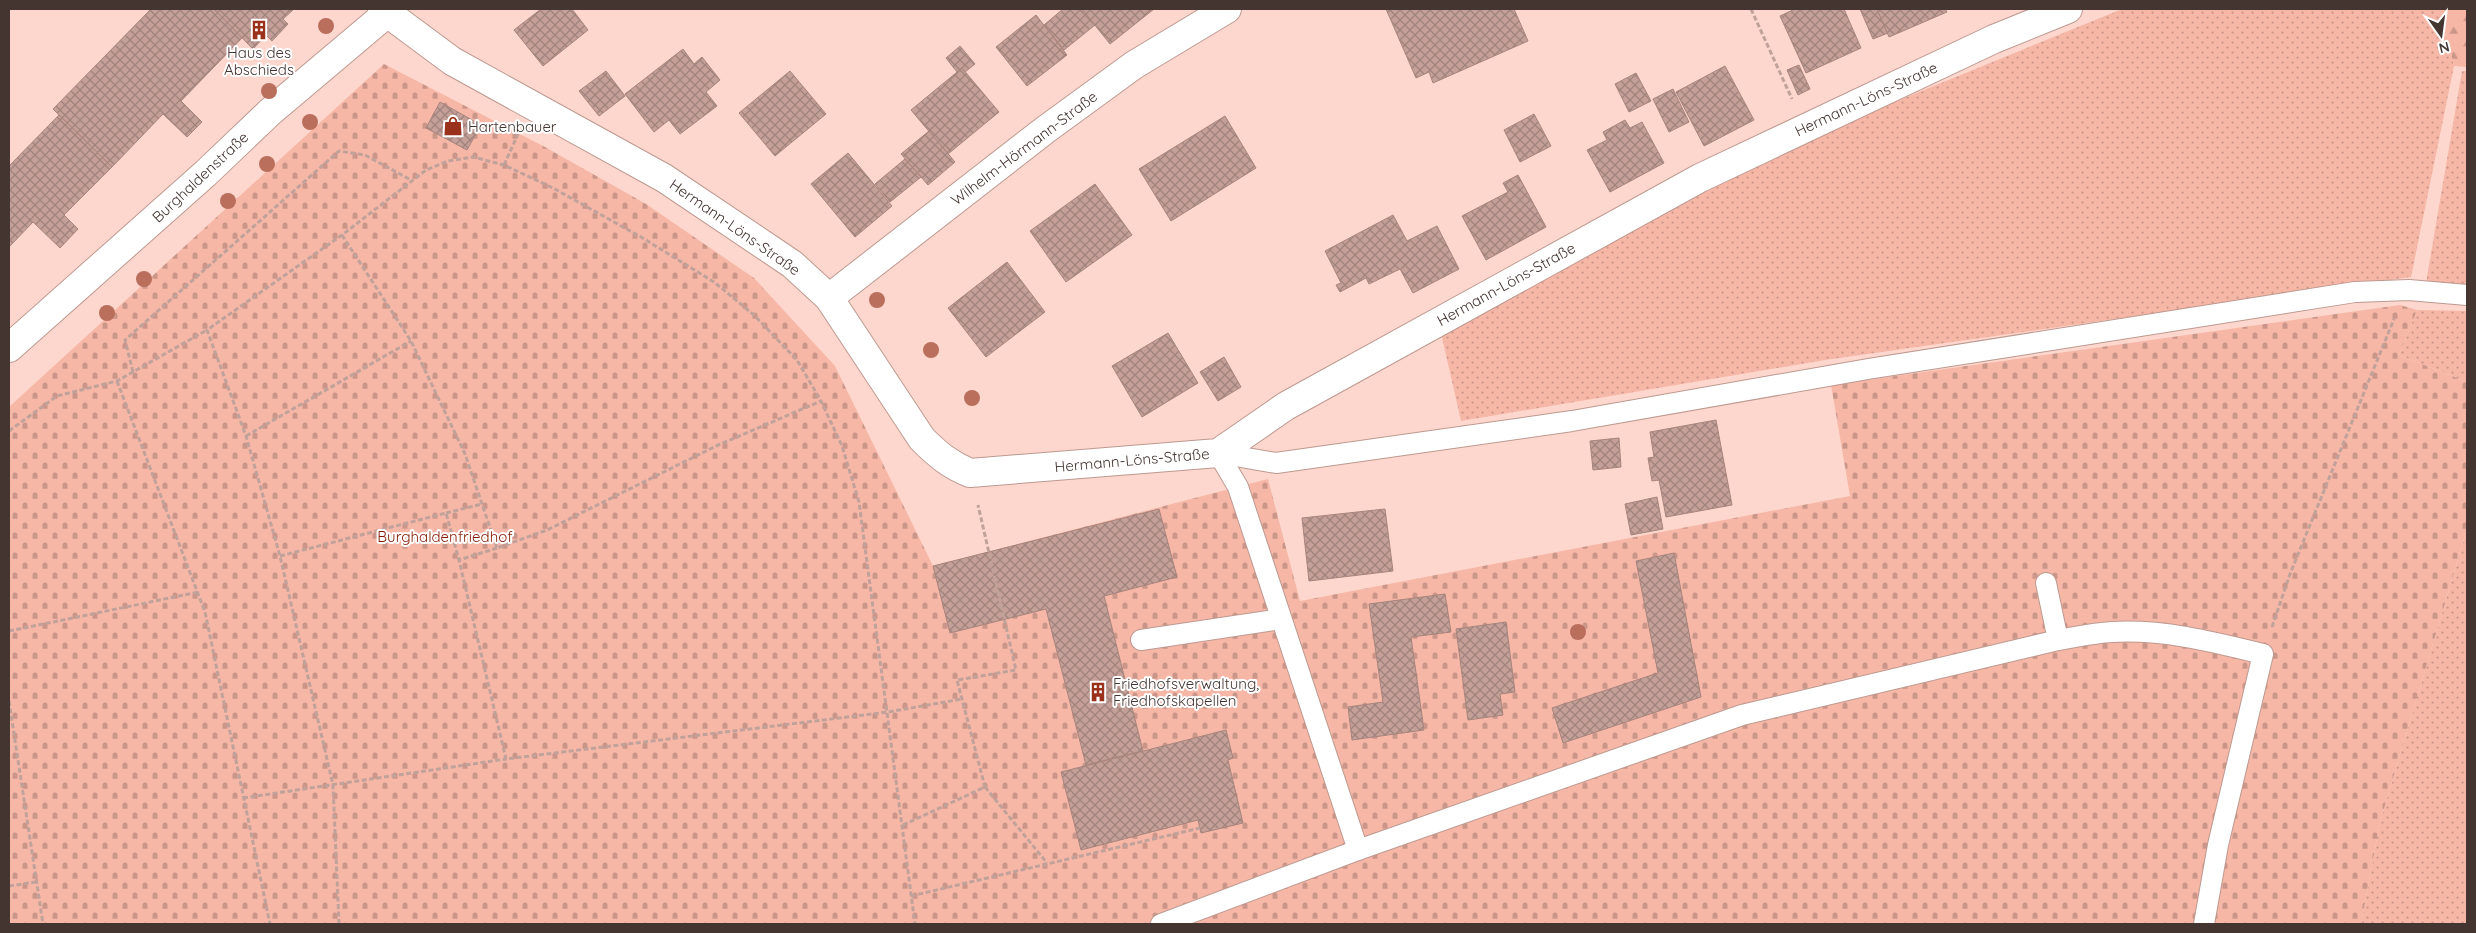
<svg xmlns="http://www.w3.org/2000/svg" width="2476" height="933" font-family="Quicksand,sans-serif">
	<defs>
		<pattern id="green-dots" width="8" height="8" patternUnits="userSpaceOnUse" patternTransform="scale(1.25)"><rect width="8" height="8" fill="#f7b7a7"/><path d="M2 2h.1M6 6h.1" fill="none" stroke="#ca9689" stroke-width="1.8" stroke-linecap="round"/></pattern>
		<pattern id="forest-firs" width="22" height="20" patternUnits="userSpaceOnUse" patternTransform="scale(1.25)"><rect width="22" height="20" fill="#f7b7a7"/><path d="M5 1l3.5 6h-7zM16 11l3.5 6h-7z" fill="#ca9689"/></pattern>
		<pattern id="cemetery-stones" width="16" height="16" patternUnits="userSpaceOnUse" patternTransform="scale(1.25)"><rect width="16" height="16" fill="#f7b7a7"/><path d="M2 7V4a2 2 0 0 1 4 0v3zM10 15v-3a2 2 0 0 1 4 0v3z" fill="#ca9689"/></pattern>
		<pattern id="building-cross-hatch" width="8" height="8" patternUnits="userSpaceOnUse" patternTransform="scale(1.25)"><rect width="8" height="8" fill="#c4a098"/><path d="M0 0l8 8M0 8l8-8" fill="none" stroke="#a1837d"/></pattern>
	</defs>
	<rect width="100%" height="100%" fill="#fdd7cd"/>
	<g fill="url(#green-dots)">
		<path d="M2122 9H2440L2454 66 2411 277 1825 360 1461 421 1441 333 1809 137Z"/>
		<path d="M2462 71H2467V284L2426 283Z"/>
		<path d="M2417 310 2467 311V382L2399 355Z"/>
		<path d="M2467 529V924H2361L2380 822Z"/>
	</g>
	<path fill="url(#forest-firs)" d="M2440 9H2467V67L2454 66Z"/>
	<path fill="url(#cemetery-stones)" d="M384 64 545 147 646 204 754 278 835 366 933 566 1268 479 1300 601 1850 496 1831 385 2400 305 2417 310 2399 355 2467 382V529L2380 822 2361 924H9V407Z"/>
	<g fill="url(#building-cross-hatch)" stroke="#a7847c">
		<path d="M151 9H214L243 37 181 101 202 122 187 137 163 114 112 167 53 109Z"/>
		<path d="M214 9H294L283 19 288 24 272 41 266 35 253 49Z"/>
		<path d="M541 9H572L588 30 543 66 514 30Z"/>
		<path d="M1063 9H1082L1095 25 1064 50 1044 25Z"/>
		<path d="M1082 9H1154L1110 44Z"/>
		<path d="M1386 9H1514L1528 41 1433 83 1429 72 1416 78Z"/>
		<path d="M1795 9H1844L1861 48 1806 73 1780 16Z"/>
		<path d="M1860 9H1877L1888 33 1873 39Z"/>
		<path d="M1877 9H1945L1947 12 1889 37Z"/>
		<path d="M1036 15 1067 55 1027 86 996 47Z"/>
		<path d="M960 46 975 64 965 72 962 68 957 72 946 58Z"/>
		<path d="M683 49 694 64 702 57 720 80 706 92 717 106 680 134 669 120 654 132 625 94Z"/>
		<path d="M1799 65 1810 89 1798 95 1787 70Z"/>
		<path d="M1725 66 1754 120 1704 146 1676 92Z"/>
		<path d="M962 68 999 112 948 154 911 110Z"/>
		<path d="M606 71 625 96 599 116 579 91Z"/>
		<path d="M790 71 826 114 775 156 739 113Z"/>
		<path d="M1636 73 1651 101 1629 112 1615 84Z"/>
		<path d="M1673 89 1689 122 1669 132 1653 99Z"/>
		<path d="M440 102 481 125 467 150 426 128Z"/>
		<path d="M1534 114 1551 146 1520 162 1504 130Z"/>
		<path d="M59 115 112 167 64 215 78 229 60 248 33 222 9 247V166Z"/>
		<path d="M1225 116 1256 168 1171 221 1139 169Z"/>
		<path d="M1625 120 1630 128 1642 122 1664 163 1610 192 1587 150 1607 140 1603 132Z"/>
		<path d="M929 131 955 162 928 185 901 154Z"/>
		<path d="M848 153 892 206 855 237 811 184Z"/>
		<path d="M905 159 921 177 890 202 875 184Z"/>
		<path d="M1518 175 1546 227 1486 260 1462 216 1508 192 1503 183Z"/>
		<path d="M1095 184 1132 235 1066 282 1030 231Z"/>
		<path d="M1393 215 1407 241 1437 226 1459 269 1413 293 1400 269 1369 284 1366 278 1340 292 1336 285 1341 283 1325 251Z"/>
		<path d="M1007 262 1045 312 986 357 948 308Z"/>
		<path d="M1168 333 1198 383 1142 417 1112 366Z"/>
		<path d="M1224 357 1241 387 1218 401 1200 372Z"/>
		<path d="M1716 420 1732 505 1666 517 1659 480 1652 481 1648 458 1654 457 1650 432Z"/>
		<path d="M1619 438 1621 467 1593 470 1590 441Z"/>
		<path d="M1657 497 1663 529 1631 535 1625 504Z"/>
		<path d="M1159 509 1177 577 1104 596 1143 751 1086 765 1046 609 950 633 933 566Z"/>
		<path d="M1385 509 1393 571 1309 581 1302 518Z"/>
		<path d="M1674 553 1701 697 1563 743 1552 708 1658 673 1636 561Z"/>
		<path d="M1445 594 1451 632 1411 637 1424 730 1352 740 1348 707 1383 702 1369 604Z"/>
		<path d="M1506 622 1515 692 1500 694 1503 715 1468 720 1456 629Z"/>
		<path d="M1226 730 1233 758 1228 760 1243 823 1201 833 1198 820 1081 850 1061 772Z"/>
	</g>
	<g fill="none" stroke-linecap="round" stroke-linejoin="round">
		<defs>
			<g id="lane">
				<path d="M1218 453 1276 463 1572 421 1868 369 2355 292 2409 290 2467 295"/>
				<path d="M1218 453 1238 487 1358 850"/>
				<path d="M1141 640 1281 619"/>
				<path d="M2058 640C2076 637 2094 633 2112 632 2164 629 2214 642 2263 654L2218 845 2204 924"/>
				<path d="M1161 924 1358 850 1742 715 2058 640 2046 583"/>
			</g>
			<g id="street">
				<path d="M382 9 452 61 664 178 792 264 829 298 922 439C937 454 950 465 970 473L1218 453 1286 406 1700 178 1994 39 2068 9"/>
				<path d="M829 298 1045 130 1134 65 1227 9"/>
				<path d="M9 348 206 173 270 112 392 9"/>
			</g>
		</defs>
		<use href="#lane" stroke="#bd9990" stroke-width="22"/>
		<use href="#street" stroke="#bd9990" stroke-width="30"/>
		<g stroke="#c0a29a" stroke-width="3" stroke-dasharray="5 2.5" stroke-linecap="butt">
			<path d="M1751 9 1792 99"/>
			<path d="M504 165 518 134"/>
			<path d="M342 235 411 341 465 454 497 548 547 530 716 446 821 401"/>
			<path d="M133 372 125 340 339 151 365 155 411 180"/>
			<path d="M117 381 205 612 270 924"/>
			<path d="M9 431 57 396 117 381 207 330"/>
			<path d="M246 436 411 341"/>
			<path d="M446 513 482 504"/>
			<path d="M497 548 459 560 506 759 888 712 962 699"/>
			<path d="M280 556 446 513 459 560"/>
			<path d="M2272 627 2290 574 2394 319"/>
			<path d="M9 631 199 592"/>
			<path d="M9 701 43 924"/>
			<path d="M985 787 1047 863"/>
			<path d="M243 798 506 759"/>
			<path d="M903 825 985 787 957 680 1016 670 978 505"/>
			<path d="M9 886 36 882"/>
			<path d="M911 896 1200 828"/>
			<path d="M339 924 333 785 280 556 246 436 207 330 342 235 426 170 448 161 473 157 504 165 553 188 641 237 714 282 754 315 797 360 821 401 842 446 859 502 915 924"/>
		</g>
		<use href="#lane" stroke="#fff" stroke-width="20"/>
		<use href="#street" stroke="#fff" stroke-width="28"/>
	</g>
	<g fill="#ba6e5c">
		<circle cx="326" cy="26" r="8"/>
		<circle cx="269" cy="91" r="8"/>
		<circle cx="310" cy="122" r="8"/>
		<circle cx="267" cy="164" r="8"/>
		<circle cx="228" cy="201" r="8"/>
		<circle cx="144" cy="279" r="8"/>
		<circle cx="877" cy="300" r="8"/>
		<circle cx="107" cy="313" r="8"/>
		<circle cx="931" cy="350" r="8"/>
		<circle cx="972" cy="398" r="8"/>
		<circle cx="1578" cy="632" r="8"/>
	</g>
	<defs>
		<symbol id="building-bare" viewBox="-9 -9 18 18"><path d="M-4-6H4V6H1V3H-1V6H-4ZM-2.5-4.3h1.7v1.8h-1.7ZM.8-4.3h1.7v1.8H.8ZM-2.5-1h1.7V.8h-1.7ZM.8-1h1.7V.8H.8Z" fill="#9a311b" stroke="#fff" stroke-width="2.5" paint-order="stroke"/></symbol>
		<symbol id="shop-bare" viewBox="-9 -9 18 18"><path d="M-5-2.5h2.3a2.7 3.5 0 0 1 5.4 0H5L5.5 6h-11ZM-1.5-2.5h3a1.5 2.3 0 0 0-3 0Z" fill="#9a311b" stroke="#fff" stroke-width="2.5" paint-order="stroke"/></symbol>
	</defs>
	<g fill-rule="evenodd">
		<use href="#building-bare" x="245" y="16" width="28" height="28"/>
		<use href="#shop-bare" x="439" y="112" width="28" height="28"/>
		<use href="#building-bare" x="1084" y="678" width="28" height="28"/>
	</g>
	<g text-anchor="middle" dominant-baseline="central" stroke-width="4" stroke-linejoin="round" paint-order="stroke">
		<g font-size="15" fill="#443531" stroke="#fff" text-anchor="start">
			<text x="259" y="52" text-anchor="middle">Haus des<tspan x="259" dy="17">Abschieds</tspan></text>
			<text x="468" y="126">Hartenbauer</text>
			<text x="1113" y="683">Friedhofsverwaltung,<tspan x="1113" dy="17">Friedhofskapellen</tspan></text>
		</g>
		<g font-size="15" fill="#443531" stroke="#fff">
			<text transform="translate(1866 99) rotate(-25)">Hermann-Löns-Straße</text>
			<text transform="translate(1024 148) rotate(-37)">Wilhelm-Hörmann-Straße</text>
			<text transform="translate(200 177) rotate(-43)">Burghaldenstraße</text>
			<text transform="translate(735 227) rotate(35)">Hermann-Löns-Straße</text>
			<text transform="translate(1506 284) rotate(-29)">Hermann-Löns-Straße</text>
			<text transform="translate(1132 460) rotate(-5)">Hermann-Löns-Straße</text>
		</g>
		<g font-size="15" fill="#841800" stroke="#fff">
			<text x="445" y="536">Burghaldenfriedhof</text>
		</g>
	</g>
	<rect width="2476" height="933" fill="none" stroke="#443531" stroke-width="20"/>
	<g transform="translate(2441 35) rotate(166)" stroke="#ffffff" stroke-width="4" paint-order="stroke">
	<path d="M0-4L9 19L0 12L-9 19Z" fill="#443531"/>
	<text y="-8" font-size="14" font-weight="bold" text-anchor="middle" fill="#443531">N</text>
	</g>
</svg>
